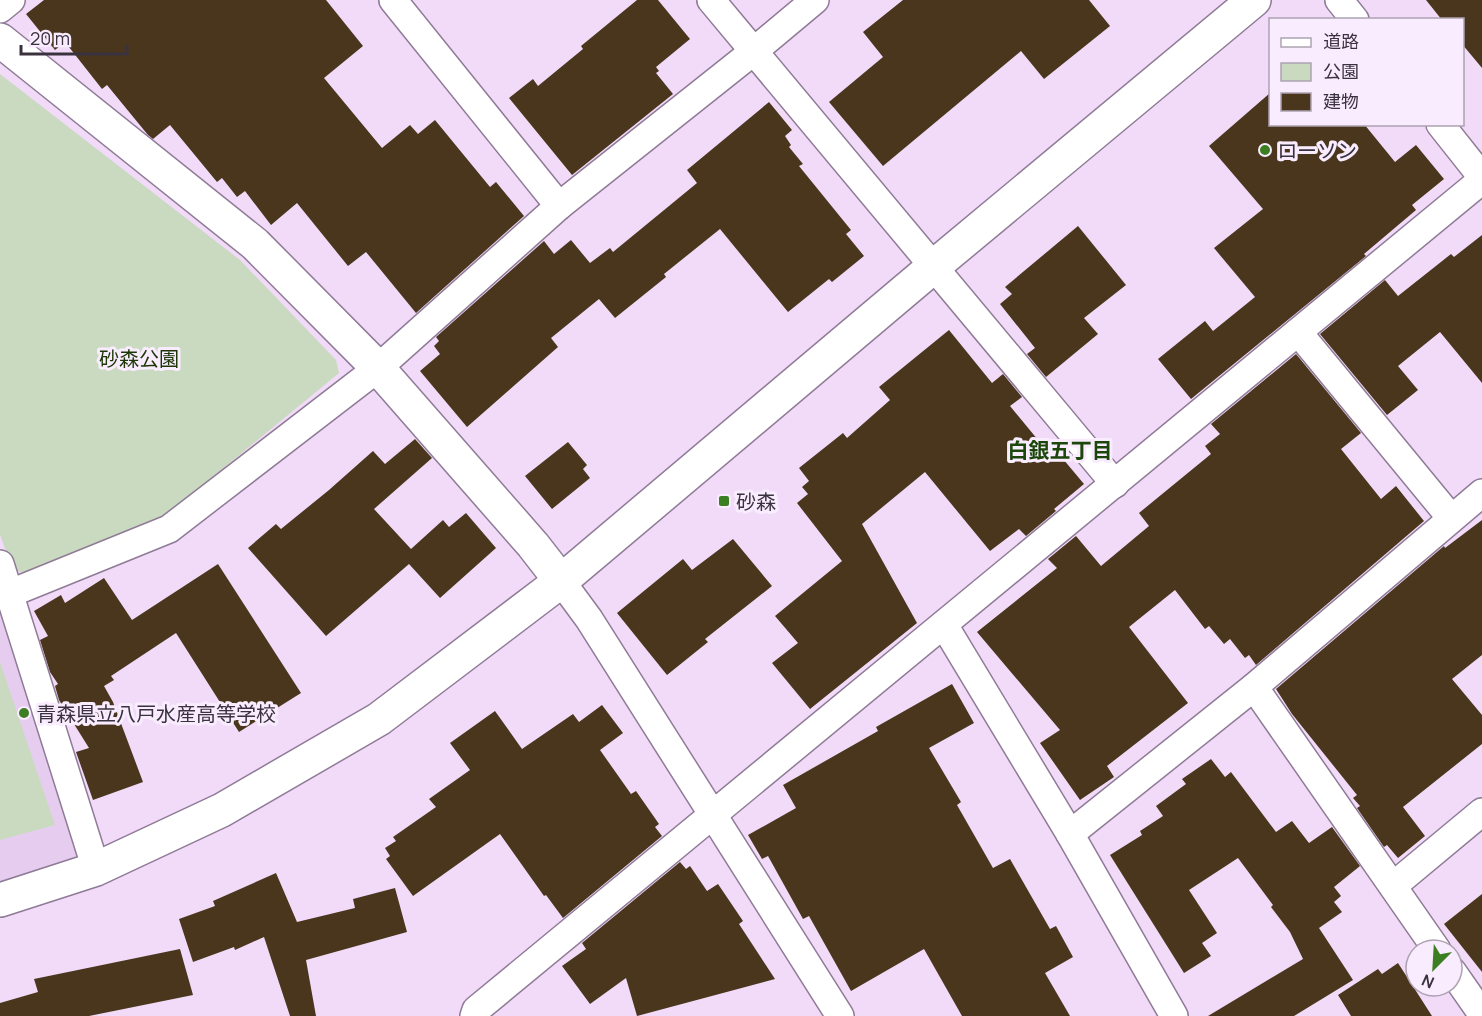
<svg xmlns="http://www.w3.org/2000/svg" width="1482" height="1016" font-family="Manrope,'Noto Sans JP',sans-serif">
	<rect width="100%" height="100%" fill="#f1dbf9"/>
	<path fill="#e6cdf0" d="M0 564 96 869 0 900Z"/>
	<g fill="#c9dac0">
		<path d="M0 74 240 260 336 360 339 373 164 517 29 574 13 570 0 535Z"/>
		<path d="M0 662 55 825 0 840Z"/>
	</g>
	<g fill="#49361c">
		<path d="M44 0H326L363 46 324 78 382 148 410 125 418 134 435 120 490 187 496 182 524 216 416 313 366 252 348 266 297 203 271 225 245 191 237 197 222 178 217 182 170 125 153 139 148 135 107 85 102 89 65 42 55 50 26 14Z"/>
		<path d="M637 0H658L690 39 656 67 659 71 656 73 673 94 572 175 509 98 533 79 538 86 583 49 581 46Z"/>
		<path d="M903 0H1089L1110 26 1044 79 1021 51 883 166 829 102 883 57 863 32Z"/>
		<path d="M1426 0H1482V68L1462 44V20H1442Z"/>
		<path d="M1270 93V124H1364L1395 162 1416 145 1444 179 1412 205 1416 210 1364 254 1366 256 1191 399 1158 359 1205 321 1213 331 1255 297 1214 248 1263 209 1209 146Z"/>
		<path d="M769 102 792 130 785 136 791 145 789 147 803 164 799 166 851 230 846 234 864 256 832 282 829 279 788 312 720 229 664 274 666 277 615 318 599 299 551 338 558 347 467 427 420 371 440 354 434 346 439 341 436 337 544 241 554 254 571 240 590 263 610 248 613 252 697 183 687 170Z"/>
		<path d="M1078 226 1126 285 1084 318 1098 334 1046 377 1027 354 1035 348 1000 304 1012 294 1005 287Z"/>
		<path d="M1482 235V383L1440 332 1398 366 1418 390 1387 415 1320 334 1385 280 1398 296 1451 254 1454 257Z"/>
		<path d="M949 330 992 383 1003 374 1022 397 1010 406 1052 457 1058 453 1084 484 1054 509 1056 511 1026 536 1019 529 990 551 925 472 862 524 917 623 810 709 772 663 798 643 775 616 842 561 797 503 808 494 802 487 809 481 799 468 843 433 847 438 890 400 879 387Z"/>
		<path d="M1296 354 1361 433 1341 449 1381 499 1396 486 1424 521 1256 665 1249 655 1245 658 1230 639 1224 644 1209 626 1205 629 1175 590 1129 627 1188 703 1107 766 1114 777 1080 800 1040 743 1060 730 977 632 1057 568 1048 559 1076 536 1101 566 1149 526 1139 513 1211 454 1205 446 1220 434 1211 424Z"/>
		<path d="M415 439 432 458 374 509 411 549 443 520 449 527 466 513 496 548 440 598 409 564 326 636 248 548 276 524 281 529 329 490 373 451 385 464Z"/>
		<path d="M568 442 587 465 583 469 590 478 552 509 525 476Z"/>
		<path d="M1482 520V655L1452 679 1482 715V744L1403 807 1425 836 1398 858 1387 845 1384 847 1357 808 1360 806 1353 798 1357 795 1292 714 1276 689 1444 546 1445 548Z"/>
		<path d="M733 539 772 586 705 639 708 642 667 675 617 613 683 559 692 570Z"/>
		<path d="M218 564 301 693 239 732 176 633 111 676 114 680 104 686 113 702 143 782 93 800 76 752 89 748 59 700 55 686 58 684 50 672 40 640 48 636 34 611 61 595 65 603 104 578 132 620Z"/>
		<path d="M952 684 974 723 929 748 961 802 957 805 993 868 1010 859 1050 929 1056 926 1073 957 1045 973 1070 1016H962L924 949 851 991 809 916 803 919 768 856 762 859 748 835 796 808 783 785 878 731 876 727Z"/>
		<path d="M602 705 623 733 600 750 631 794 636 791 659 824 655 827 662 836 563 918 546 895 544 896 500 834 413 896 386 859 390 856 385 848 396 841 393 837 436 807 429 799 470 770 450 743 495 711 522 749 573 714 579 722Z"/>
		<path d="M1211 759 1225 777 1231 772 1276 832 1292 821 1309 843 1332 827 1360 866 1334 887 1341 896 1334 902 1342 912 1319 928 1353 980 1294 1016H1208L1303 959 1290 932 1271 907 1273 905 1238 858 1189 890 1217 933 1202 943 1211 956 1184 973 1110 855 1142 835 1140 831 1163 816 1156 806 1186 784 1182 779Z"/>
		<path d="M680 862 686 869 690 866 707 891 718 884 743 921 739 924 775 979 637 1016 626 978 590 1004 562 966 586 949 582 943Z"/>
		<path d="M276 873 297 922 355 908 353 899 395 888 407 932 306 960 316 1016H290L264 937 235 950 234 947 193 962 179 919 215 906 213 901Z"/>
		<path d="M1482 894V972L1444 924Z"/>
		<path d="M180 949 193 995 89 1016H0V1003L38 992 34 979Z"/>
		<path d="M1398 963 1432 1016H1351L1338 995 1378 969 1382 974Z"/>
	</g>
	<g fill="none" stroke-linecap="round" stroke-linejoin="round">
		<defs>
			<g id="minor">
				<path d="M393 0 559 206"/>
				<path d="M711 0 1115 484"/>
				<path d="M1339 0 1355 20"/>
				<path d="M0 9 11 0"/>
				<path d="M1440 124 1482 177"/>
				<path d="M1298 332 1451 518"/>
				<path d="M0 564 96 869"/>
				<path d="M561 581 589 619 840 1016"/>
				<path d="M11 593 169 529 378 368 559 206 754 51 815 0"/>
				<path d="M944 625 1070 834 1174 1016"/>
				<path d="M1254 687 1437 950"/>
				<path d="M1070 834 1254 687 1482 493"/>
				<path d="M1393 886 1482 812"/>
				<path d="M1452 971 1482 1014"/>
				<path d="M474 1016 476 1010 1482 180"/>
			</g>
			<g id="tertiary">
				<path d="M0 40 255 244 378 368 533 545 561 581"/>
				<path d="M0 900 96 869 222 810 379 719 561 581 933 267 1254 0"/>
			</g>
		</defs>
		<use href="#minor" stroke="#8f7b96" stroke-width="30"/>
		<use href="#tertiary" stroke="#8f7b96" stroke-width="36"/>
		<use href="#minor" stroke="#fff" stroke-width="27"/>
		<use href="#tertiary" stroke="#fff" stroke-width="33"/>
	</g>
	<g fill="#3c7f22" stroke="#f9ecfe" stroke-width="2">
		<circle cx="1265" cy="150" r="6"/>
		<rect x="718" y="495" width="12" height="12" rx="3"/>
		<circle cx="24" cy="713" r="6"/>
	</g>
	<g text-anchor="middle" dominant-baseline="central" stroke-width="6" stroke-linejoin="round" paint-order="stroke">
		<g font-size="20" fill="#3a323e" stroke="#f9ecfe" text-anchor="start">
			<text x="1277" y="150">ローソン</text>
			<text x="736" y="501">砂森</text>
			<text x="36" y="713">青森県立八戸水産高等学校</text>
		</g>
		<g font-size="20" fill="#1c3607" stroke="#f9ecfe">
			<text x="139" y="358">砂森公園</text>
		</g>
		<g font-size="21" font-weight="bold" fill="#1c470b" stroke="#f9ecfe">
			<text x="1060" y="450">白銀五丁目</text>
		</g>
	</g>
	<rect x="1269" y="18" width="195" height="108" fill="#f9ecfe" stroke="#ada2b1" stroke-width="1.5"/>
	<rect x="1281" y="38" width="30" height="9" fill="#ffffff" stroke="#ada2b1" stroke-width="1.5"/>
	<text x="1323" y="48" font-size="18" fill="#3a323e">道路</text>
	<rect x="1281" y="63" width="30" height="18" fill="#c9dac0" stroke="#ada2b1" stroke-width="1.5"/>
	<text x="1323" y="78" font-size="18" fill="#3a323e">公園</text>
	<rect x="1281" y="93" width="30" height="18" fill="#49361c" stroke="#ada2b1" stroke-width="1.5"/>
	<text x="1323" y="108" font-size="18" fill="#3a323e">建物</text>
	<g transform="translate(1434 968) rotate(204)"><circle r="28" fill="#f9ecfe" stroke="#ada2b1" stroke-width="1.5"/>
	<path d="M0-4.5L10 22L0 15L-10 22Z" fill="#3c7f22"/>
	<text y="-9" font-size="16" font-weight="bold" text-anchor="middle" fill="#3a323e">N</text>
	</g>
	<path d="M21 45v9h106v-9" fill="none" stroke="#3a323e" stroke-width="3"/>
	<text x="30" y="45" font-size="18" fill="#3a323e" stroke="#f9ecfe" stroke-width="4.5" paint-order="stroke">20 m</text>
</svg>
